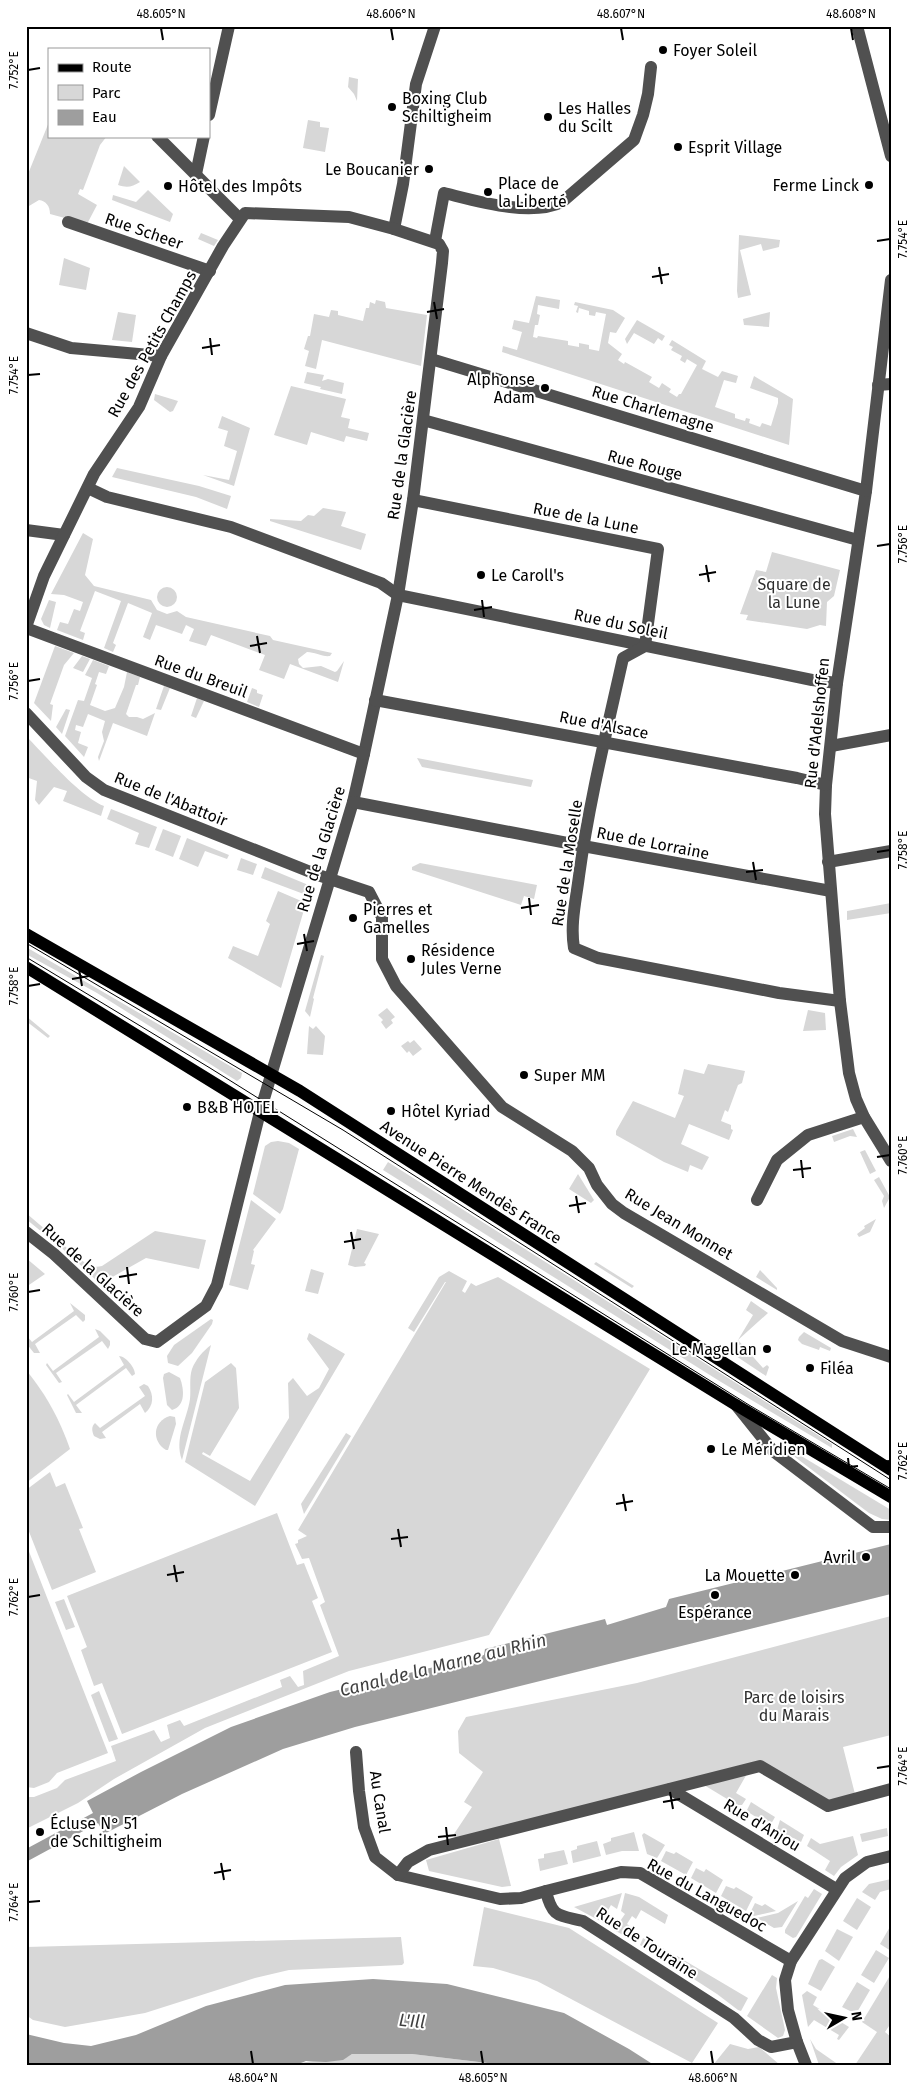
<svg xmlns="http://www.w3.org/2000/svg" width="917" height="2091" font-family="'Fira Sans',sans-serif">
	<rect width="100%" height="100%" fill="#fff"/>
	<g fill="#d7d7d7">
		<path d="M349 77 358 79 357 101 354 94 348 87Z"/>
		<path d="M308 120 320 122V127L329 128 325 152 303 148Z"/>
		<path d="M49 122V136H107L100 145 83 190 80 189 78 194 97 205 87 224 50 214C50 206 46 201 39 200L29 206 26 205V179Z"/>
		<path d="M124 166 140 182C132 187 127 188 118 185Z"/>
		<path d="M148 190 173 214 170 222 112 200 113 195 136 202Z"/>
		<path d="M201 233 218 240 214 246 198 239Z"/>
		<path d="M739 235 780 240 779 247 763 251 761 244 740 250 751 295 738 298 737 291Z"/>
		<path d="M64 258 90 268 86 290 59 285Z"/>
		<path d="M536 296 560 300 559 309 538 305 537 314 540 315 538 325H535L533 337 537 338 538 336 568 341V345L579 347V343L589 345V349L599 351 606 314 596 312 595 316 589 315V311L579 308 578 313 576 312 578 306 574 305 575 302 613 310 625 318 616 333 610 332 608 343 622 354 618 360 624 364 625 362 652 377 649 382 659 388 662 383 671 389 669 392 677 397 679 394H681L697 365 687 359 685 363 680 360 682 356 671 350 673 347 669 345 672 340 706 361 702 369 718 377 722 371 738 376 736 383 724 380 715 407 735 414V418L745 421 746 418 750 419 749 423 760 427 762 423 771 426 778 403V398L750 388 754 376 793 399 789 445 502 352 503 346 517 350 522 332 512 329 514 320 529 323Z"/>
		<path d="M376 300 385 302 386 308 427 315 421 366 322 340 316 369 305 366 309 351 304 349 308 336H310L314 314 329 317 331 310 338 311V315L363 321 366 308H369L370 302 375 304Z"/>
		<path d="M118 312 136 315 132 342 112 340Z"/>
		<path d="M770 312 769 327 744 325 743 319Z"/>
		<path d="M637 320 665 336 662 341 658 338 654 344 634 333 627 344 625 339Z"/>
		<path d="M307 372 324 375 322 381 328 379 344 383 342 394 320 389 321 387 304 383Z"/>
		<path d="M291 386 346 399 341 417 350 419 348 428 369 433 367 441 346 436 344 442 311 432 307 445 274 435Z"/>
		<path d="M155 394 178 401 173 411 170 412 154 400Z"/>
		<path d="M222 416 250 428 234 486 203 475 229 480 237 451 224 446 228 431 218 428Z"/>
		<path d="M117 468 199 486 231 496 227 509 196 497 112 477Z"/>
		<path d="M323 508 346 512 341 526 366 534 361 550 270 521V519L301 521 308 515 314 516Z"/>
		<path d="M83 533 93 539 85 575 94 586 151 600 157 610 167 614 177 611 186 617 270 636 273 640 332 653 330 656C322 657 315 652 307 652L298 659 299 664 303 668 321 666 335 672 337 671 344 661 338 682 290 664 284 679 259 670 265 655 211 635 206 646 189 641 194 629 186 625 182 634 156 625 150 640 143 637 152 613 128 603 113 643 116 645 113 652 104 648 121 601 95 591 80 631 85 633 83 640 57 630 60 622 68 624 74 609 80 611 83 602 64 595 51 594Z"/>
		<path d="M772 552 840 570 834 596 827 602 826 626 820 625 807 629 746 620 748 615 740 614 756 570 766 572Z"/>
		<circle cx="167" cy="597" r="10"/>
		<path d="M49 600 56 602 50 628 44 625 41 619Z"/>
		<path d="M55 646 74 653 64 665 50 704 53 705 51 721 34 703Z"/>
		<path d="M82 656 90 659 83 672 73 668Z"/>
		<path d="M93 660 109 666 106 674 99 672 95 684 97 685 90 705 105 711 115 708 124 687 127 672 140 677 138 685H136L126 714 129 717H137L143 719 155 713 147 736 113 723 99 761 98 757 104 741 102 732 105 721 88 714 83 727 76 725 75 730 81 732 78 743 88 747 84 757 65 736 78 700 84 701 92 678 85 675Z"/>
		<path d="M164 686 170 688 161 710 156 709Z"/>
		<path d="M252 688 257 690V693L263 695 259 707 247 702Z"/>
		<path d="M197 698 204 701 196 718 191 716Z"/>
		<path d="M66 709 70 710 62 734 56 727Z"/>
		<path d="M26 736C46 756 79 796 104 806L101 816 63 801 67 791 54 787 39 805 35 800 37 781 26 777V761L29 754 26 753Z"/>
		<path d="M417 758 533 780 531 787 422 767Z"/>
		<path d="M111 809 157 827 149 848 135 844 139 833 107 819Z"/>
		<path d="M163 829 181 836 173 857 155 850Z"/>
		<path d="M187 838 229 855 227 859 205 851 198 867 179 859Z"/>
		<path d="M241 858 257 864 253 875 237 870Z"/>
		<path d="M420 863 537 885 534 899 524 896 521 905 412 870V867Z"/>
		<path d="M265 867 306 884 311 889 309 896 261 878Z"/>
		<path d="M278 891 306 903 281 988 228 958 233 946 258 956 270 924 266 921Z"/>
		<path d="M891 903V913L847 920V911Z"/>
		<path d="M26 947 242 1073 241 1078 237 1081 97 993 26 954Z"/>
		<path d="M321 955 324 956 313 998 314 999 310 1017 305 1011Z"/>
		<path d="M387 1008 395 1017 391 1020 393 1023 386 1029 381 1022 383 1020 378 1015Z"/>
		<path d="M808 1010 825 1013 826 1030 803 1031Z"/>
		<path d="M26 1016 50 1036 48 1038 26 1021Z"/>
		<path d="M309 1026 313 1029 316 1026 325 1036 323 1055 307 1054Z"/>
		<path d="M414 1040 422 1049 413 1056 409 1051 407 1053 401 1046 408 1041 410 1043Z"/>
		<path d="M708 1064 745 1071 742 1083 738 1085 728 1112 725 1110 721 1121 731 1125V1129L733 1130 729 1140 689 1124 681 1144 709 1157 702 1170 690 1165 688 1172 664 1162 616 1135V1131L633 1101 675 1118 684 1096 678 1094 684 1069 704 1074Z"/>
		<path d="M853 1129 857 1137 850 1136 834 1142 832 1136Z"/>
		<path d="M278 1141 289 1143 299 1149 283 1209 280 1214 253 1194 265 1146 271 1142Z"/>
		<path d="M865 1150 876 1171 870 1174 860 1152Z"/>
		<path d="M388 1162 832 1444V1448L721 1382 383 1170Z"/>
		<path d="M578 1174 594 1200 591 1203 569 1189Z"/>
		<path d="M879 1177 890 1197 884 1208 882 1201 884 1196 874 1180Z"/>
		<path d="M251 1200 276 1219 253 1250 254 1251 251 1264 255 1265 248 1290 229 1285Z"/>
		<path d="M26 1213 81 1260C89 1265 93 1268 102 1266L155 1231 206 1240 199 1269 146 1258 100 1284 70 1255 26 1219Z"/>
		<path d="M876 1219 870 1232 859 1237 857 1234 865 1228 864 1226Z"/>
		<path d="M357 1229 379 1234 364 1263 366 1264 365 1266 355 1267 348 1265Z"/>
		<path d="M26 1258 45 1274 26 1287Z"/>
		<path d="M596 1262 634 1286 632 1288 594 1264Z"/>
		<path d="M311 1269 324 1273 318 1294 305 1291Z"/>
		<path d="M760 1270 777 1288V1290L756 1277Z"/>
		<path d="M449 1271 467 1281 462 1291 465 1293 471 1283 476 1286 498 1277 650 1369 489 1635 349 1671 205 1728 114 1779 78 1803 26 1829V1797H34L57 1788 65 1780 116 1761 111 1746 154 1730 161 1742 170 1738 167 1725 180 1720 184 1726 282 1687 280 1680 290 1676 298 1687 304 1685 303 1671 339 1656 320 1605 325 1602 309 1558 302 1559 295 1544 298 1543V1540L307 1536 298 1530 446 1282H445L414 1332 408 1328 439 1277Z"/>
		<path d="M751 1301 768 1313 738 1340 763 1368 767 1365 769 1367 766 1376 727 1350 738 1340 753 1315 746 1310Z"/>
		<path d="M70 1303 85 1315V1320L83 1322 76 1315 35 1344 40 1353H34L26 1343V1335L32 1342 74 1311Z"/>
		<path d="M211 1319 213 1320 212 1324 192 1353 178 1366 168 1363 167 1356 174 1345Z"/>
		<path d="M95 1329 100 1331 110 1341V1345L108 1349 102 1341 56 1373 62 1382 59 1383 46 1365 47 1363 53 1371 99 1337Z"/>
		<path d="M804 1332 831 1348 830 1351 820 1347 819 1350 802 1344 798 1340 799 1337Z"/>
		<path d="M309 1333 345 1354 255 1506 185 1462 205 1382 231 1363 236 1368 239 1408 210 1456 203 1452 202 1454 250 1481 289 1418 288 1383 293 1378 307 1396 319 1388 329 1369 307 1339Z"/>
		<path d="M211 1345 182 1460C174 1438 187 1420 190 1399 191 1389 189 1378 192 1369 196 1359 203 1351 211 1345Z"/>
		<path d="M119 1356C125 1356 135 1367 135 1374L132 1376 126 1368 76 1405 82 1413H76L67 1395 68 1394 74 1402 124 1365Z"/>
		<path d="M26 1370C47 1396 59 1418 70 1449L26 1483Z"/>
		<path d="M169 1372 180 1378C184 1389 186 1406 172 1410L167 1405 163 1378 164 1374Z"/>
		<path d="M144 1384 148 1386C154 1395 154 1406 145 1413L140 1404 102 1432 106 1438 100 1439 94 1436C92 1431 91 1427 95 1423L100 1428 145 1396 139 1387Z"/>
		<path d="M170 1416 175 1417 176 1424 168 1450H166C151 1441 153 1421 170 1416Z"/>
		<path d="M346 1433 351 1436 304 1514 301 1504Z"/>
		<path d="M783 1445 891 1510V1520L882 1519 869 1513 783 1448Z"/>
		<path d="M50 1472 56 1487 65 1483 83 1528 79 1529 96 1572 52 1590 26 1524V1490Z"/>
		<path d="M277 1513 297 1565 304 1563 318 1598 312 1601 332 1652 122 1734 102 1683 94 1686 81 1650 87 1647 67 1596Z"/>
		<path d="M28 1549 108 1753 57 1773 49 1782 34 1788 26 1787V1550Z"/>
		<path d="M64 1599 75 1627 66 1630 55 1602Z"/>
		<path d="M891 1616V1735L843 1747 855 1794 829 1801 762 1761 455 1840 454 1834 472 1807 464 1802 483 1772 459 1753 458 1731 466 1717 637 1683Z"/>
		<path d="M99 1691 118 1739 109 1742 91 1695Z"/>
		<path d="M748 1772 736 1793 746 1799 742 1805H737L704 1785Z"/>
		<path d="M751 1802 775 1817 771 1824 769 1825 748 1812 747 1810Z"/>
		<path d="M780 1820 804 1835 801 1842 777 1830Z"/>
		<path d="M887 1828 888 1836 862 1842 860 1834Z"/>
		<path d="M634 1832 639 1851H622L606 1855 603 1844 611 1841V1838Z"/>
		<path d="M644 1833 665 1845 657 1858 647 1854 642 1835Z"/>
		<path d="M853 1836 858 1855 841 1867 834 1876 825 1870 830 1861 807 1846 811 1838 820 1844Z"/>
		<path d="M499 1839 511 1886 502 1887 429 1871 426 1860Z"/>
		<path d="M597 1841 601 1856 573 1863 571 1851 577 1849V1846Z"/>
		<path d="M564 1850 568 1864 540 1871 538 1859 544 1858V1854Z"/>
		<path d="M666 1851 674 1854 676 1852 693 1862 686 1875 661 1861Z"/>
		<path d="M696 1868 704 1872 706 1869 723 1880 716 1893 691 1878Z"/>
		<path d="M891 1879V1889L880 1892 875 1900 862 1892 869 1884Z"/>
		<path d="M726 1886 734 1889 736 1887 753 1897 746 1911 721 1896Z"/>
		<path d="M814 1889 822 1894 796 1937 793 1938 785 1933V1930L805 1896 808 1898Z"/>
		<path d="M622 1893 617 1909 611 1905 604 1917 606 1919 604 1923 574 1907Z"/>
		<path d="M625 1893 639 1897 668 1915 665 1924 641 1910 636 1919 632 1916 627 1924 631 1927 630 1929 639 1934 634 1941 614 1930 625 1914 621 1911Z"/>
		<path d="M857 1898 871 1907 857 1930 843 1921Z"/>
		<path d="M798 1901 782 1927 774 1928 757 1918 778 1913Z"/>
		<path d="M755 1903 762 1906 765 1904 776 1911 754 1916 750 1913Z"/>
		<path d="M484 1907 569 1928 718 2023 692 2063 537 1981 493 1968 473 1966Z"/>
		<path d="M891 1925V1951L880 1944Z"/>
		<path d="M837 1929 853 1937 839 1961 825 1951Z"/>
		<path d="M401 1937 404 1963 402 1965 289 1970 255 1978 145 2013 65 2027 33 2020 26 2015V1947Z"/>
		<path d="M643 1938 650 1942 651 1941 674 1955 670 1963 640 1945Z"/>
		<path d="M876 1950 889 1958 874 1983 861 1975Z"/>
		<path d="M677 1956 748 1998 741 2011 738 2010 717 1994 672 1965Z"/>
		<path d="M822 1959 835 1967 821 1991 808 1984 819 1960Z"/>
		<path d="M891 1974V2023L885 2032 891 2037V2065H855L877 2032 862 2022Z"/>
		<path d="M772 1975 777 1978 776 1988 785 2030 783 2036 778 2038 747 2016Z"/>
		<path d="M857 1982 870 1990 856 2014 842 2007Z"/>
		<path d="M807 1991 817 1997 813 2005 849 2027 839 2040 837 2039 839 2035 814 2020 808 2027 802 1995Z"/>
		<path d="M810 2039 816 2049 839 2065H819Z"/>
		<path d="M730 2044 748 2049 759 2047 780 2065H713Z"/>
		<path d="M352 2054H412L504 2065H296C315 2056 333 2067 352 2054Z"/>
	</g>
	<g fill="#9e9e9e">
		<path d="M891 1544V1594L355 1727 283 1749 182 1794 104 1834 98 1823 26 1862V1849L93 1813 87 1801 141 1772 231 1727 330 1692 484 1655 485 1649 605 1619 607 1625 666 1607 669 1599Z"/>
		<path d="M373 1979 447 1984 564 2013 629 2049 654 2065H504L412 2054H352L343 2060 326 2062 306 2061 296 2065H26V2034L64 2043 91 2046 136 2035 206 2006 285 1985Z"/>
	</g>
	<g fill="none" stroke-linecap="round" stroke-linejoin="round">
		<g stroke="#505050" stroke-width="12">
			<path d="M857 26 891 156"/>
			<path d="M209 115 229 26"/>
			<path d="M157 136 240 219"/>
			<path d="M196 174 204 136"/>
			<path d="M68 222 210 271"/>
			<path d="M394 229 403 184 416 84 435 26"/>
			<path d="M435 241 444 193C477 201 530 217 562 202L634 140 643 115 648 94 651 67"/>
			<path d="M891 280 866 491 837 683 826 785 825 814 840 1001 849 1073 856 1099 864 1117 891 1161"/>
			<path d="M26 333 71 348 161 356"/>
			<path d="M431 359 866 491"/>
			<path d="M878 385 891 384"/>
			<path d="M423 420 858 540"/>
			<path d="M88 488 107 497 231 527 381 583 398 595 812 680 837 683"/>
			<path d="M413 500 658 549 645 646 623 658C607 730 589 802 579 876 576 900 570 924 574 948L598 958 779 993 840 1001"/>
			<path d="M26 530 64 535"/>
			<path d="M26 627 44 576 94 474 139 407 161 356 223 246 245 213 349 217 394 229 439 244 443 251 442 263 413 500 398 595 364 754 353 802 260 1112 217 1285 206 1306 157 1342 145 1339 54 1254 26 1232"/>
			<path d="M26 628 364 754"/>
			<path d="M375 700 797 778 826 785"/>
			<path d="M26 713 86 777 104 790 318 875 369 892 382 917V959L396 986 502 1107 572 1151 589 1168 597 1185 612 1204 624 1213 842 1341 891 1357"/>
			<path d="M831 746 891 735"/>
			<path d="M353 802 583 846 831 891"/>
			<path d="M828 862 891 851"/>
			<path d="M757 1200 777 1160 808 1135 864 1117"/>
			<path d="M736 1405 773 1451 873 1527H891"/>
			<path d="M356 1752 359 1791 364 1827 375 1857 398 1875 500 1899 521 1898 546 1891C552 1918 559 1915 583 1921L734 2018 758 2040 771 2047 797 2042"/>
			<path d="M670 1789 836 1889"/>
			<path d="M398 1875 408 1862 429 1850 760 1766 828 1806 891 1789"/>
			<path d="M546 1891 621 1872 640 1873 791 1961"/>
			<path d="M806 2065 797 2042 788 2010 785 1980 791 1961 845 1878 867 1862 891 1856"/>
		</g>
		<g stroke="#000" stroke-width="12">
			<path d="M26 934 300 1091 891 1470"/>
			<path d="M26 967 736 1405 891 1497"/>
		</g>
		<g stroke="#000" stroke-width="1">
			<path d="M26 943 343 1130 891 1480"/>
			<path d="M26 957 210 1068 749 1405 891 1489"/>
		</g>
	</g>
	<path fill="none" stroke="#000" stroke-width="2" d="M161 28 163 40M391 28 393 40M621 28 623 40M851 28 853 40M28 70 40 68M877 241 890 239M659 267 662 284M652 277 669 274M434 302 437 319M427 312 444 309M210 338 212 355M202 348 220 345M28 375 40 374M877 546 890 544M706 565 709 582M699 575 716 572M482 600 484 617M474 610 492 607M257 636 260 653M250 646 267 643M28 681 40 679M877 852 890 850M753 862 756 880M746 872 763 870M529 898 531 915M521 908 539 905M304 934 307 951M297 944 314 941M79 969 82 986M72 979 89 976M28 986 40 984M877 1157 890 1155M801 1160 803 1178M793 1170 811 1168M576 1196 579 1213M569 1206 586 1203M351 1232 354 1249M344 1242 361 1239M127 1267 129 1284M119 1277 137 1274M28 1292 40 1290M848 1458 850 1476M877 1462 890 1461M840 1468 858 1466M623 1494 626 1511M616 1504 633 1501M398 1529 401 1547M391 1539 408 1537M174 1565 177 1582M167 1575 184 1572M28 1597 40 1595M877 1768 890 1766M670 1792 673 1809M663 1802 680 1799M446 1827 448 1845M438 1837 456 1835M221 1863 224 1880M214 1873 231 1870M28 1902 40 1901M251 2051 253 2064M481 2051 483 2064M711 2051 713 2064"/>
	<g fill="#000" stroke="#fff" stroke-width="2">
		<circle cx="663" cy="50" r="5"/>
		<circle cx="392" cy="107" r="5"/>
		<circle cx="548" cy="117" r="5"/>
		<circle cx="678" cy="147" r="5"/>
		<circle cx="429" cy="169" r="5"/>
		<circle cx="869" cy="185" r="5"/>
		<circle cx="168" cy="186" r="5"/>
		<circle cx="488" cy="192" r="5"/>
		<circle cx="545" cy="388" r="5"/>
		<circle cx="481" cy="575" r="5"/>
		<circle cx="353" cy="918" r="5"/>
		<circle cx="411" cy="959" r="5"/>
		<circle cx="524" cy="1075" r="5"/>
		<circle cx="187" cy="1107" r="5"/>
		<circle cx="391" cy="1111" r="5"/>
		<circle cx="767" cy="1349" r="5"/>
		<circle cx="810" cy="1368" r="5"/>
		<circle cx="711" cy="1449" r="5"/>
		<circle cx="866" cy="1557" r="5"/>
		<circle cx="795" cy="1575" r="5"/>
		<circle cx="715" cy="1595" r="5"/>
		<circle cx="40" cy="1832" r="5"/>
	</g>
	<g text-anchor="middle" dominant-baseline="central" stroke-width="4" stroke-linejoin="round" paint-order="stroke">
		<g font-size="16" fill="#000" stroke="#fff" text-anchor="start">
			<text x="673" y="50">Foyer Soleil</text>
			<text x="402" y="98">Boxing Club<tspan x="402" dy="18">Schiltigheim</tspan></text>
			<text x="558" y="108">Les Halles<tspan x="558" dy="18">du Scilt</tspan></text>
			<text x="688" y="147">Esprit Village</text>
			<text x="419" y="169" text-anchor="end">Le Boucanier</text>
			<text x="498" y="183">Place de<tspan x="498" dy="18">la Liberté</tspan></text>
			<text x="859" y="185" text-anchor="end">Ferme Linck</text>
			<text x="178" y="186">Hôtel des Impôts</text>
			<text x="535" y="379" text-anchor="end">Alphonse<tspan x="535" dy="18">Adam</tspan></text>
			<text x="491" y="575">Le Caroll's</text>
			<text x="363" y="909">Pierres et<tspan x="363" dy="18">Gamelles</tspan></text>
			<text x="421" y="950">Résidence<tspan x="421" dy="18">Jules Verne</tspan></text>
			<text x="534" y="1075">Super MM</text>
			<text x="197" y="1107">B&amp;B HOTEL</text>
			<text x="401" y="1111">Hôtel Kyriad</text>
			<text x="757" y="1349" text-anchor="end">Le Magellan</text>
			<text x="820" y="1368">Filéa</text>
			<text x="721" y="1449">Le Méridien</text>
			<text x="856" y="1557" text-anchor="end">Avril</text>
			<text x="785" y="1575" text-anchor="end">La Mouette</text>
			<text x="715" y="1612" text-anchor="middle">Espérance</text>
			<text x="50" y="1823">Écluse N° 51<tspan x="50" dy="18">de Schiltigheim</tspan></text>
		</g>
		<g font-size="16" fill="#000" stroke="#fff">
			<text transform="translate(144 231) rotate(19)">Rue Scheer</text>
			<text transform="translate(152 344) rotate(-61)">Rue des Petits Champs</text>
			<text transform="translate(653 409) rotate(17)">Rue Charlemagne</text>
			<text transform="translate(402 455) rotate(-82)">Rue de la Glacière</text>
			<text transform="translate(645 465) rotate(15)">Rue Rouge</text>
			<text transform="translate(586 518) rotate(11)">Rue de la Lune</text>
			<text transform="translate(621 624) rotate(12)">Rue du Soleil</text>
			<text transform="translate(201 676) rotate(20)">Rue du Breuil</text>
			<text transform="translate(817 723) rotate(-84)">Rue d'Adelshoffen</text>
			<text transform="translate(604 725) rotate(11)">Rue d'Alsace</text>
			<text transform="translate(171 799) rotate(22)">Rue de l'Abattoir</text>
			<text transform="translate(653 843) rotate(11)">Rue de Lorraine</text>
			<text transform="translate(321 849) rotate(-73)">Rue de la Glacière</text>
			<text transform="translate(567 863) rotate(-81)">Rue de la Moselle</text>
			<text transform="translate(471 1182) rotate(33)">Avenue Pierre Mendès France</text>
			<text transform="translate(679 1224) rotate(31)">Rue Jean Monnet</text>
			<text transform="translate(93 1270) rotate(42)">Rue de la Glacière</text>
			<text transform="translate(380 1802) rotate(81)">Au Canal</text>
			<text transform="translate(762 1825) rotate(31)">Rue d'Anjou</text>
			<text transform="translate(707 1895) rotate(29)">Rue du Languedoc</text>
			<text transform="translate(647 1943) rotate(33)">Rue de Touraine</text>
		</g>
		<g font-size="16" fill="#2e2e2e" stroke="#fff">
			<text x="794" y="584">Square de<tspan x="794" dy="18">la Lune</tspan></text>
			<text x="794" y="1697">Parc de loisirs<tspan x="794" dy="18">du Marais</tspan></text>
		</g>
		<g font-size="18" font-style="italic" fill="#3f3f3f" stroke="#fff">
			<text transform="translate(443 1665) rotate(-14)">Canal de la Marne au Rhin</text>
			<text transform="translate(412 2021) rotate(5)">L'Ill</text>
		</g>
	</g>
	<rect width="917" height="2091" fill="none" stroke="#ffffff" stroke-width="55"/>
	<rect x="48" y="48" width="162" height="90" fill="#ffffff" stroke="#999999"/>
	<rect x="58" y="64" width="25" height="8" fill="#000000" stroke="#999999"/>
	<text x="92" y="72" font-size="15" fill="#000000">Route</text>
	<rect x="58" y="85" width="25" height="15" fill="#d7d7d7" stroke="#999999"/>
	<text x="92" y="98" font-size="15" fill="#000000">Parc</text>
	<rect x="58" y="110" width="25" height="15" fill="#9e9e9e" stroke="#999999"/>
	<text x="92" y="122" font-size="15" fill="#000000">Eau</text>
	<g transform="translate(844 2018) rotate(81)" stroke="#ffffff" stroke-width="4" paint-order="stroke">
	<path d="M0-4L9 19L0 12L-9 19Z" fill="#000000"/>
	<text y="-8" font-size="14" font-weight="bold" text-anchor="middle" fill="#000000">N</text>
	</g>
	<rect x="28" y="28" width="862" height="2036" fill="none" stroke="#000" stroke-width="2"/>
	<g font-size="12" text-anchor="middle" fill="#000">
		<text x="161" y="18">48.605°N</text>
		<text x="391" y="18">48.606°N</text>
		<text x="621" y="18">48.607°N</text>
		<text x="851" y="18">48.608°N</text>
		<text transform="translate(14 70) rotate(-90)" y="4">7.752°E</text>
		<text transform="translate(903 239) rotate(-90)" y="4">7.754°E</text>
		<text transform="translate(14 375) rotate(-90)" y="4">7.754°E</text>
		<text transform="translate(903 544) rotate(-90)" y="4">7.756°E</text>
		<text transform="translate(14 681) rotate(-90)" y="4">7.756°E</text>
		<text transform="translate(903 850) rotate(-90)" y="4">7.758°E</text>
		<text transform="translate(14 986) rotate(-90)" y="4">7.758°E</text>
		<text transform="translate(903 1155) rotate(-90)" y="4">7.760°E</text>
		<text transform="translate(14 1292) rotate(-90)" y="4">7.760°E</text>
		<text transform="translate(903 1461) rotate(-90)" y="4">7.762°E</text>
		<text transform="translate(14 1597) rotate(-90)" y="4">7.762°E</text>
		<text transform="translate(903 1766) rotate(-90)" y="4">7.764°E</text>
		<text transform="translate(14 1902) rotate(-90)" y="4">7.764°E</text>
		<text x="253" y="2082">48.604°N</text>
		<text x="483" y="2082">48.605°N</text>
		<text x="713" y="2082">48.606°N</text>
	</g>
</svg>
